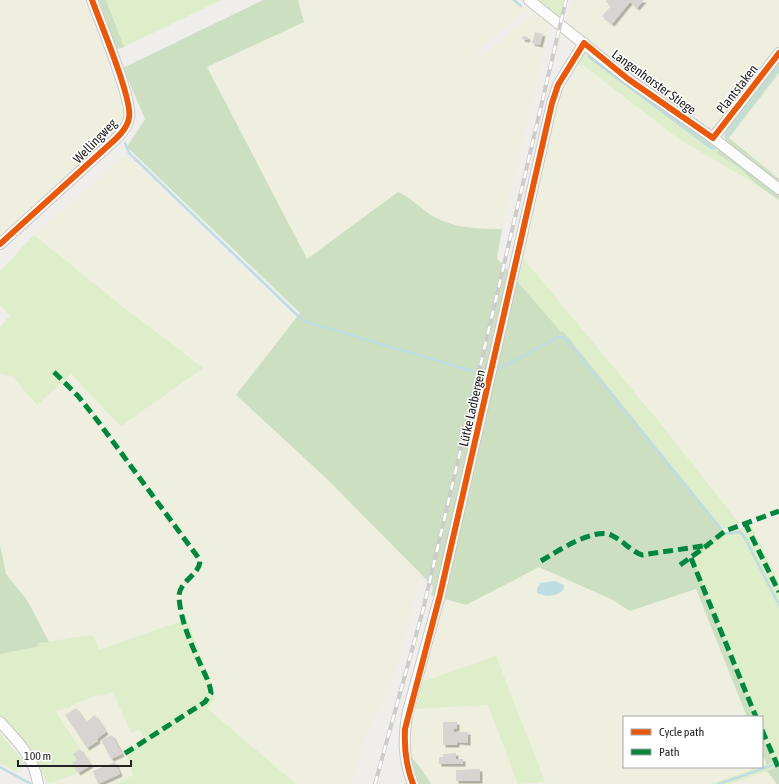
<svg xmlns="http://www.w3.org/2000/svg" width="779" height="784" font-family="'Asap Condensed',sans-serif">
	<defs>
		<filter id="shadow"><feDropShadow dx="2.5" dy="2.5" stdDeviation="0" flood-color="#0004"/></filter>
	</defs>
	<rect width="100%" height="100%" fill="#f0eeeb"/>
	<g fill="#efefdf">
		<path d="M0 0H85L124 108V118L121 127 0 237Z"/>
		<path d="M298 0H510L529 8 476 52 481 57 535 12 550 25 502 229H475L451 224 429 214 415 203 411 197 398 192 307 260 207 67 304 22Z"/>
		<path d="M572 0H779V48L730 111 712 128 604 47 602 50 567 22Z"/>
		<path d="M580 64 680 140 754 183 779 200V509L739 523 664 428 523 258 558 103 565 86Z"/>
		<path d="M779 73V179L729 138Z"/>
		<path d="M126 155 223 250 296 318 236 395 327 479 421 574 394 677 367 733 351 784H296L206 707 196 647 187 619 98 650 93 635 49 642 27 600 6 574 0 545V375L2 374 13 377 37 404 70 374 122 426 203 368 118 303 34 235Z"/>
		<path d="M779 515V582L751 525Z"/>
		<path d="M539 567 613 600 630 611 696 589 747 717H624V767H760L710 784H540L545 782 496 657 421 682 444 600 466 605Z"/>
		<path d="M114 692 131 732 139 729 145 739 133 775 115 784H50L78 773 73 754 80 749 56 712 100 694 101 696Z"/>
		<path d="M488 705 518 784H431L420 767 411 757 409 739 414 709Z"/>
		<path d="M767 771 777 784H730Z"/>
	</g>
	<g fill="#deedca">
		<path d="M106 0H221L124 47Z"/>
		<path d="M534 0H563L560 19Z"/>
		<path d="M586 51 636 89 635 92 711 147H715V144L719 148 717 152 719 155 741 169 756 184 680 140 583 65H578C577 59 581 54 586 51Z"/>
		<path d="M34 235 118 303 203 368 121 426 71 374 37 405 13 377 2 374 0 375V327L10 315 0 306V271Z"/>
		<path d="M523 258 664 428 739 523 723 529 563 331 561 333 518 282Z"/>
		<path d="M751 525 779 582V767L730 784H710L773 762 762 735V717H755L702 585 693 558 726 533Z"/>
		<path d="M187 619 214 691 215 700 207 708 296 784H115L133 775 126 752 145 739 139 729 131 733 113 692 101 696 100 694 56 712 80 749 73 754 77 760 78 773 48 784C42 775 40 765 34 756 25 740 12 728 0 715V654L36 647 37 643 93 635 99 650Z"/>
		<path d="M496 656 545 782 518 784 488 705 414 709 421 682Z"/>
		<path d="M0 733 25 763 26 764H22L23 766 15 771 0 763Z"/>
	</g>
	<g fill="#ccdfc0">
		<path d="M99 0H106L124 47 117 49 114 43Z"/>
		<path d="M263 0H298L304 22 207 67 307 259 398 192C410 197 417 205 428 213 450 228 476 229 502 229L497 258 561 332 563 331 726 533 693 559 703 584 702 585 755 717H747L696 589 630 611 613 600 539 567 466 605 431 595 433 587 421 574 327 479 236 395 300 313 127 147 145 119 123 68Z"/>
		<path d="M779 61V73L729 138 779 179V185L729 145 724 137 727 127Z"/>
		<path d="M636 89 715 144V147H711L635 92Z"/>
		<path d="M719 148 779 193V200L756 184 741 169 719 155 717 153Z"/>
		<path d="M0 545 6 574 27 600 49 642 38 643 37 647 0 654Z"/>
		<path d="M762 735 773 762 767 765 762 753Z"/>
		<path d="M411 757 420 767 431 784H419Z"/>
		<path d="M779 767V784H777L767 771Z"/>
	</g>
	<path fill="#bedde3" d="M555 581 564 585V589C558 597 545 597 537 593V589L540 583Z"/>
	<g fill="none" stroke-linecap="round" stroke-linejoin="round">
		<g stroke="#bedde3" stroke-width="2.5">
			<path d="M514 0 521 6"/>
			<path d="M589 57 707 145 711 148H716"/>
			<path d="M727 136 779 67"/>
			<path d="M125 143 129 153 299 317 307 322 472 371"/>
			<path d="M497 370 558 337 565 338 721 529"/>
			<path d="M724 534 740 532 744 536 779 605"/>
			<path d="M0 767 31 784"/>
			<path d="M719 784 779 763"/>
		</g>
	</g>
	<g fill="#d7d4d2" filter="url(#shadow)">
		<path d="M607 0H644L637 8 630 2 612 24 602 16 611 6 606 2Z"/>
		<path d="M535 32 543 34 540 45 532 43Z"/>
		<path d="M523 36 528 37 527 40 522 39Z"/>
		<path d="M76 708 86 722 95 715 106 732 97 739 98 741 87 748 65 715Z"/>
		<path d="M443 722H457V729H454V732H468V743L457 742V745H443Z"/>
		<path d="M112 735 122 754 111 759 101 740Z"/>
		<path d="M80 749 91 765 78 773 72 763 77 760 73 754Z"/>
		<path d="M456 753V759H463V764H439V757H443V754Z"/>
		<path d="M115 762 120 774 98 784 93 771Z"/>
		<path d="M480 769V781H456V770Z"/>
	</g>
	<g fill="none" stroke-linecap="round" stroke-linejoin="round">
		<defs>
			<g id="minor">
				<path d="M529 0 628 79 713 138 779 189"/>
				<path d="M713 138 779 53"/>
				<path d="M0 244 109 145C117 138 127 129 129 118 133 100 100 22 92 0"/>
				<path d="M0 722C17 740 35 759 38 784"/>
				<path d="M413 784C403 760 403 737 408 711L440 595 552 103 558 85 584 43"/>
			</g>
		</defs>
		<use href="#minor" stroke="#c9c8c7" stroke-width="12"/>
		<use href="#minor" stroke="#fdfcfc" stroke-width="10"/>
		<defs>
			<path id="rail" d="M375 784 423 610 566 0"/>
		</defs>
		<use href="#rail" stroke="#ccc" stroke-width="4"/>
		<use href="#rail" stroke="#fff" stroke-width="2.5" stroke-dasharray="8" stroke-linecap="butt"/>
		<g stroke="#00873e" stroke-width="5" stroke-dasharray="10 5" stroke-linecap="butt">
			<path d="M54 372 78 396 97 420 200 560C201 574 179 581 179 596 180 618 190 642 199 661 203 671 210 682 211 693L205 702 124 754"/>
			<path d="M745 523 779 592"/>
			<path d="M691 558 756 717"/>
			<path d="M541 561C556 552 594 527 611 535 622 540 631 551 642 555L709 545"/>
			<path d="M680 565 705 547 725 531 779 511"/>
			<path d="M762 730 779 769"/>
		</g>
		<defs>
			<g id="cycleway">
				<path d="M0 244 109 145C117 138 127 129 129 118 133 100 100 22 92 0"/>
				<path d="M413 784C406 766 404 748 405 729L440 595 552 103 558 85 584 43 628 79 713 138 779 53"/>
			</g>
		</defs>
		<use href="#cycleway" stroke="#fff" stroke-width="8"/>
		<use href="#cycleway" stroke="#e8590c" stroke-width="6"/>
	</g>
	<g text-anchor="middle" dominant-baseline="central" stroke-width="3" stroke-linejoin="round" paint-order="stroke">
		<g font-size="13" fill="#222" stroke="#fff">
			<text transform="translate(654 82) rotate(36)">Langenhorster Stiege</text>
			<text transform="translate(737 89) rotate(-52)">Plantstaken</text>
			<text transform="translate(95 141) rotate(-46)">Wellingweg</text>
			<text transform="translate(472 408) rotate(-77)">Lütke Ladbergen</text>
		</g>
	</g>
	<rect x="623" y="716" width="140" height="52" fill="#ffffff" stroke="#a7a7a7"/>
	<rect x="631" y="729" width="20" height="6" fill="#e8590c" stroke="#a7a7a7"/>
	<text x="659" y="736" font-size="12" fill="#222222">Cycle path</text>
	<rect x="631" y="749" width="20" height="6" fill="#00873e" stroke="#a7a7a7"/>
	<text x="659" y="756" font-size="12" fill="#222222">Path</text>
	<path d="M18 760v6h113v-6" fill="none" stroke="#222222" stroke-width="2"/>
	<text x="24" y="760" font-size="12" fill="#222222" stroke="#ffffff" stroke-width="3" paint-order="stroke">100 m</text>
</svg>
